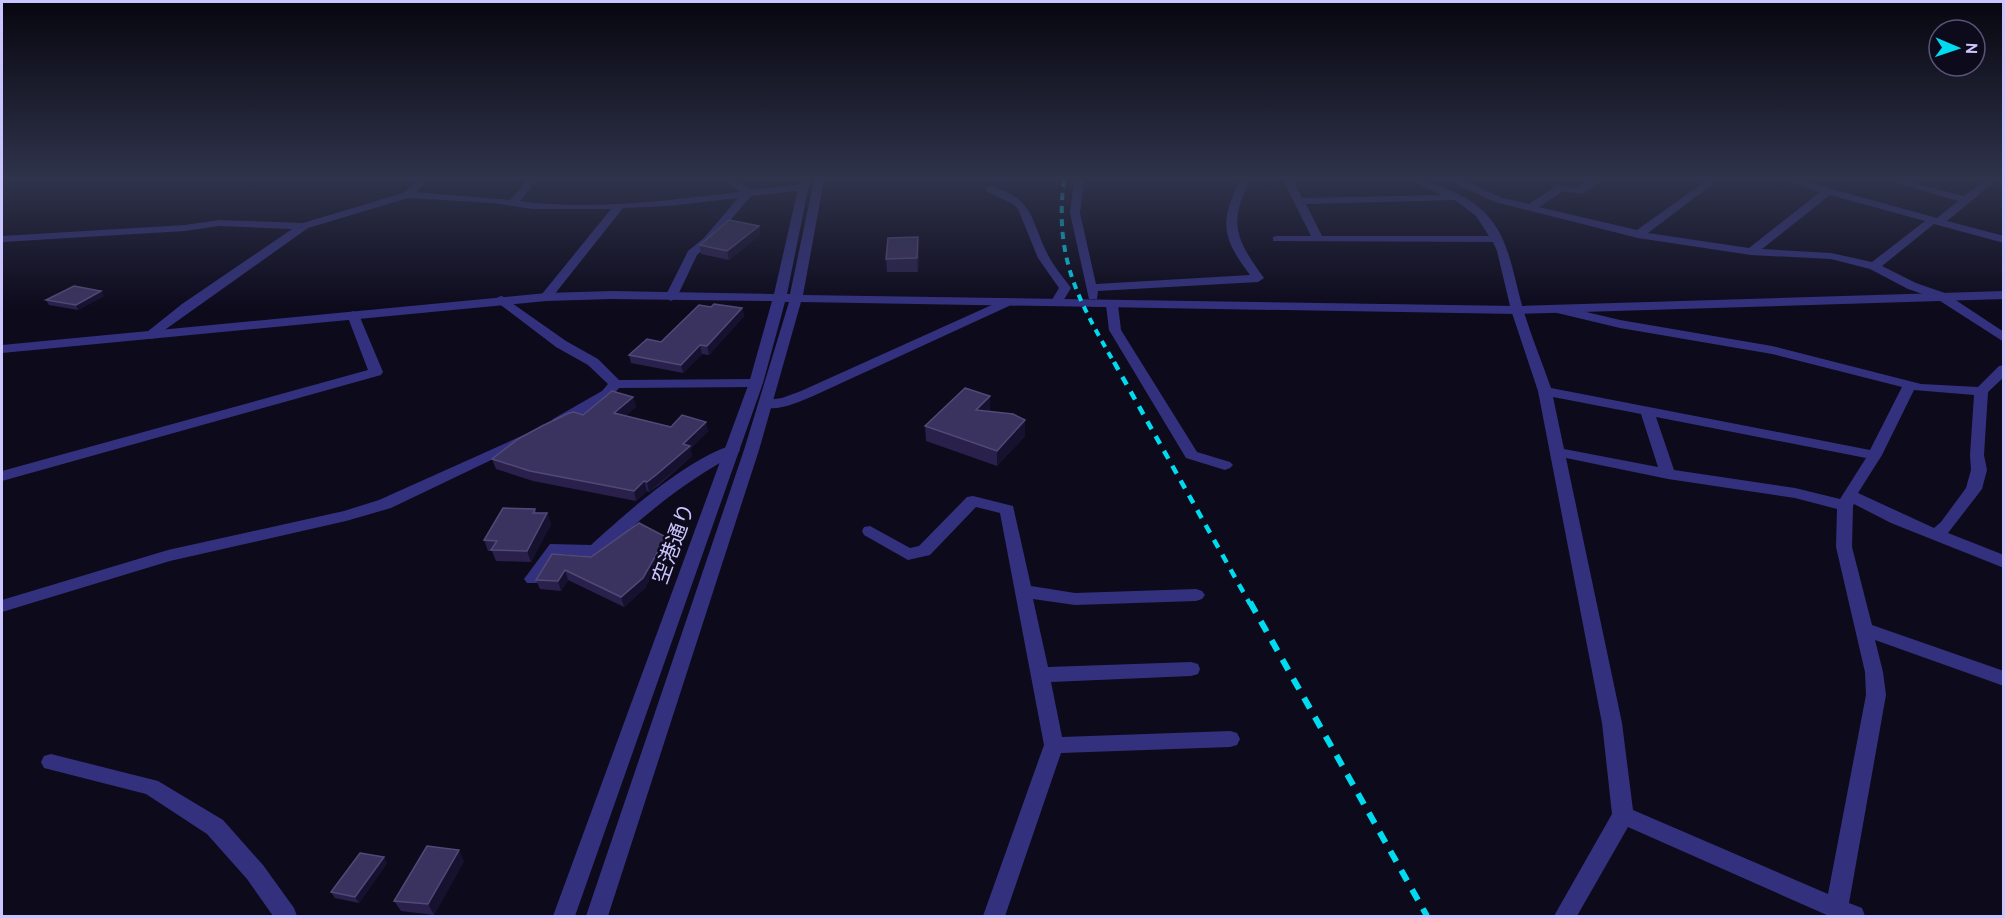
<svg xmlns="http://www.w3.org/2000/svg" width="2005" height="918" font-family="Overpass,'Noto Sans JP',sans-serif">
	<rect width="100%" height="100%" fill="#0d0a1c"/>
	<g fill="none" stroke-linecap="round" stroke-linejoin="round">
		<g fill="#33317e" fill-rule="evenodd">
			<path d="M419 180H430L416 192 510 200 527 180H537L520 201C588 211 671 200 739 192L725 180H737L751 190 804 184 809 187 804 190 751 196 712 242 697 255 677 297 671 301 665 297 688 251 704 238 738 198 669 206 623 208 550 300H542V294L611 209H532L493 203 408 198 308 228 152 339 146 335 147 332 182 304 292 229 219 226 185 231 2 242V236L185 225 219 220 303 223 403 193Z"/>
			<path d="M1074 180H1084L1080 213 1096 284 1250 275C1222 238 1219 221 1240 180H1250C1228 225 1236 239 1264 278L1258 282 1098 291 1097 299H1089L1070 213Z"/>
			<path d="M1283 180H1293L1302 198 1442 195 1409 180C1424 180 1435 185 1449 190 1508 214 1508 256 1523 309 1531 336 1542 362 1551 388L1870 450 1902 387 1772 354 1620 328 1553 312 1551 309 1553 306 1557 305 1620 320 1772 346 1921 384 1978 387 1999 366 2004 365V377L1988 392 1984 455 1987 470 1982 489 1948 533 2004 555V568L1891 523 1854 504 1853 506 1852 547 1872 625 2004 671V686L1875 640 1883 672 1886 695 1849 903 1862 908 1865 916H1829L1628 827 1577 916H1554L1612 814 1602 723 1538 391 1511 310 1497 251 1493 242 1273 241V237L1277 236H1311ZM1455 200 1476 216 1489 236H1322L1306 204ZM1914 390 1974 395 1970 455 1971 470 1966 488 1941 522 1934 528 1858 493 1882 455ZM1553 397 1641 414 1658 467 1564 449ZM1656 417 1866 458 1840 499 1795 488 1674 470ZM1566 458 1668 479 1795 498 1837 509 1836 547 1865 672 1866 695 1828 894 1633 810 1622 723Z"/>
			<path d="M1447 180H1461L1503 198 1529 204 1558 185 1578 188 1590 180H1602L1583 194 1563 191 1539 207 1637 230 1707 180H1718L1648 233 1749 248 1820 192 1783 180H1799L1937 218 1958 201 1886 180H1902L1964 196 1986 180H1997L1947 221 2004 236V243L1934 224 1882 266 1916 283 1945 293 2004 332V342L1937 299 1908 289 1870 269 1831 259 1751 255 1638 238 1495 202ZM1830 195 1925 221 1872 262 1831 253 1762 249Z"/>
			<path d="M990 186C1036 199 1030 221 1049 257 1055 268 1064 278 1071 288L1060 306H1052L1050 303 1059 288 1038 258 1018 209 1013 204 986 191V187Z"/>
			<path d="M502 296 566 341 598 359 619 380 756 379 763 383 756 387 619 388C610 399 567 428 553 425L551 422 553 419 602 391 608 384 588 365 556 347 498 303V297Z"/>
			<path d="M1005 299 1011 303 1009 306 811 397C798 402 771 415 759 404L761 401 782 398 801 391Z"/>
			<path d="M1112 301 1118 305 1121 330 1197 452 1230 462 1233 465 1230 468 1225 470 1186 458 1109 330 1106 305Z"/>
			<path d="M353 311 359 315 383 372 381 375 2 481V471L368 370 347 315Z"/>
			<path d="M526 434 531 435 533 438 531 441 391 508 346 521 170 561 2 612V600L168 550 344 511 379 500Z"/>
			<path d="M733 445 738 447 740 450 738 453C686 480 643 516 601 555L595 557 560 554 539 583H527L524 579 527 575 550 544 591 545C625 514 689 457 733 445Z"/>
			<path d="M973 496 1013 506 1031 586 1075 593 1196 589 1202 591 1205 595 1202 599 1196 601 1075 605 1033 599 1048 667 1191 662 1198 664 1200 669 1198 674 1191 676 1051 682 1062 737 1230 731 1237 733 1240 739 1237 745 1230 747 1061 753 1005 916H983L1044 745 1000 513 976 507 930 555 908 560 864 535 862 531 864 527 870 526 910 548 919 546 967 497Z"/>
			<path d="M51 754 158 781 223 820 263 865 294 908 297 916H273L247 879 207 834 146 794 44 768 41 762 44 756Z"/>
		</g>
		<path fill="#33317e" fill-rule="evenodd" d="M800 180H810L787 294H790L814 180H824L803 295 1517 306 2004 291V299L1517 314 801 302 759 450 608 916H586L744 450 789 302H785L763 383 575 916H553L749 383 772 301 611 299 546 301 2 353V345L546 293 611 291 774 294Z"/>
		<path stroke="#00dbf0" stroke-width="4" stroke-dasharray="7 6" stroke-linecap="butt" d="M1064 180C1054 257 1078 300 1115 364"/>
		<path stroke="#00dbf0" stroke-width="4.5" stroke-dasharray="9 8" stroke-linecap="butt" d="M1114 362 1250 604"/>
		<path stroke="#00dbf0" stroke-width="6" stroke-dasharray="12 10" stroke-linecap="butt" d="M1250 602 1427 916"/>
	</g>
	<g fill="#29214c">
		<path d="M759 226 760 235 729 260 701 254 700 245Z"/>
		<path d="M918 237 919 251 918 272H887L886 259Z"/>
		<path d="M104 296 78 310 49 305 46 300Z"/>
		<path d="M711 307 742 308 744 316 709 355 702 354 683 373 631 363 629 355 661 342Z"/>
		<path d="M633 397 636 407 625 416 671 427 708 431 690 449 692 456 659 485 649 492 647 491 636 501 533 481 496 469 492 459 583 415Z"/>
		<path d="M990 411V412L1025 420V436L997 466 926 441 925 426Z"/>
		<path d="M535 509 537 513H547L551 524 531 562 496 561 492 551H488L484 540Z"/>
		<path d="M668 547 645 588 624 607 568 580 561 591 540 589 536 580 591 557Z"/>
		<path d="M464 861 434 915 401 911 394 901Z"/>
		<path d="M387 863 359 903 335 898 331 892Z"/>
	</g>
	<g fill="#171130">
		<path d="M767 180H788L768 183Z"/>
		<path d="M759 226 760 235 729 260 727 251Z"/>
		<path d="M918 237 919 251 918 272 917 258Z"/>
		<path d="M101 291 104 296 78 310 76 305Z"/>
		<path d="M742 308 744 316 709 355 707 346Z"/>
		<path d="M700 345 702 354 683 373 681 365Z"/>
		<path d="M990 396V411L976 426V410Z"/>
		<path d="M633 397 636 407 616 423 614 413Z"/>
		<path d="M1025 420V436L997 466V451Z"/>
		<path d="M706 422 708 431 690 449 692 456 649 492 647 482Z"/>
		<path d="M644 481 647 491 636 501 634 491Z"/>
		<path d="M547 513 551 524 531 562 527 551Z"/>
		<path d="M666 537 668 547 645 588 624 607 621 597Z"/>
		<path d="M565 570 568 580 561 591 558 581Z"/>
		<path d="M459 850 464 861 434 915 428 904Z"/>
		<path d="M384 857 387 863 359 903 355 897Z"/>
	</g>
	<g fill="#3b335f" stroke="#514a78" stroke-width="1.5">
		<path d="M729 220 759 226 727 251 700 245Z"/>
		<path d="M918 237 917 258 886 259 888 238Z"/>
		<path d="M74 286 101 291 76 305 46 300Z"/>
		<path d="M714 304 742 308 707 346 700 345 681 365 629 355 647 339 661 342 699 305 711 307Z"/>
		<path d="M965 388 990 396 976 410 1013 414 1025 420 997 451 925 426Z"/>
		<path d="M612 391 633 397 614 413 671 427 682 415 706 422 683 444 690 446 656 475 647 482 644 481 634 491 530 471 492 459 518 439 542 426 569 413 574 412 583 415Z"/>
		<path d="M503 508 535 509 533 513H547L527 551 491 550 497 541 484 540Z"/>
		<path d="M639 523 666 537 643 578 621 597 565 570 558 581 536 580 552 554 591 557Z"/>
		<path d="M427 846 459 850 428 904 394 901Z"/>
		<path d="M360 853 384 857 355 897 331 892Z"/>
	</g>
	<linearGradient id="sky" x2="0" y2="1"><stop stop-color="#07060f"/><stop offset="0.58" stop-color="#2f334b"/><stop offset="1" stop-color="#2f334b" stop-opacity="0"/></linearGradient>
	<rect width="2005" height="308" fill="url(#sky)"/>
	<g text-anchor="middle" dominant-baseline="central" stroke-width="5" stroke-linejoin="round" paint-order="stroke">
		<g font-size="21" fill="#cbc5ff" stroke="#0d0a1c">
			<text transform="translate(675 544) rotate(-70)">空港通り</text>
		</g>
	</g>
	<rect width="2005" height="918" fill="none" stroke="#cbc5ff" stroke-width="6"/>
	<g transform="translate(1957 48) rotate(92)"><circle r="28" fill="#0d0a1c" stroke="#595577" stroke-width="1.5"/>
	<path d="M0-4.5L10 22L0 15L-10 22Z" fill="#00dbf0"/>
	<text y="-9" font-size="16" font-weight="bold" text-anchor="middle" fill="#cbc5ff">N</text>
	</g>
</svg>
